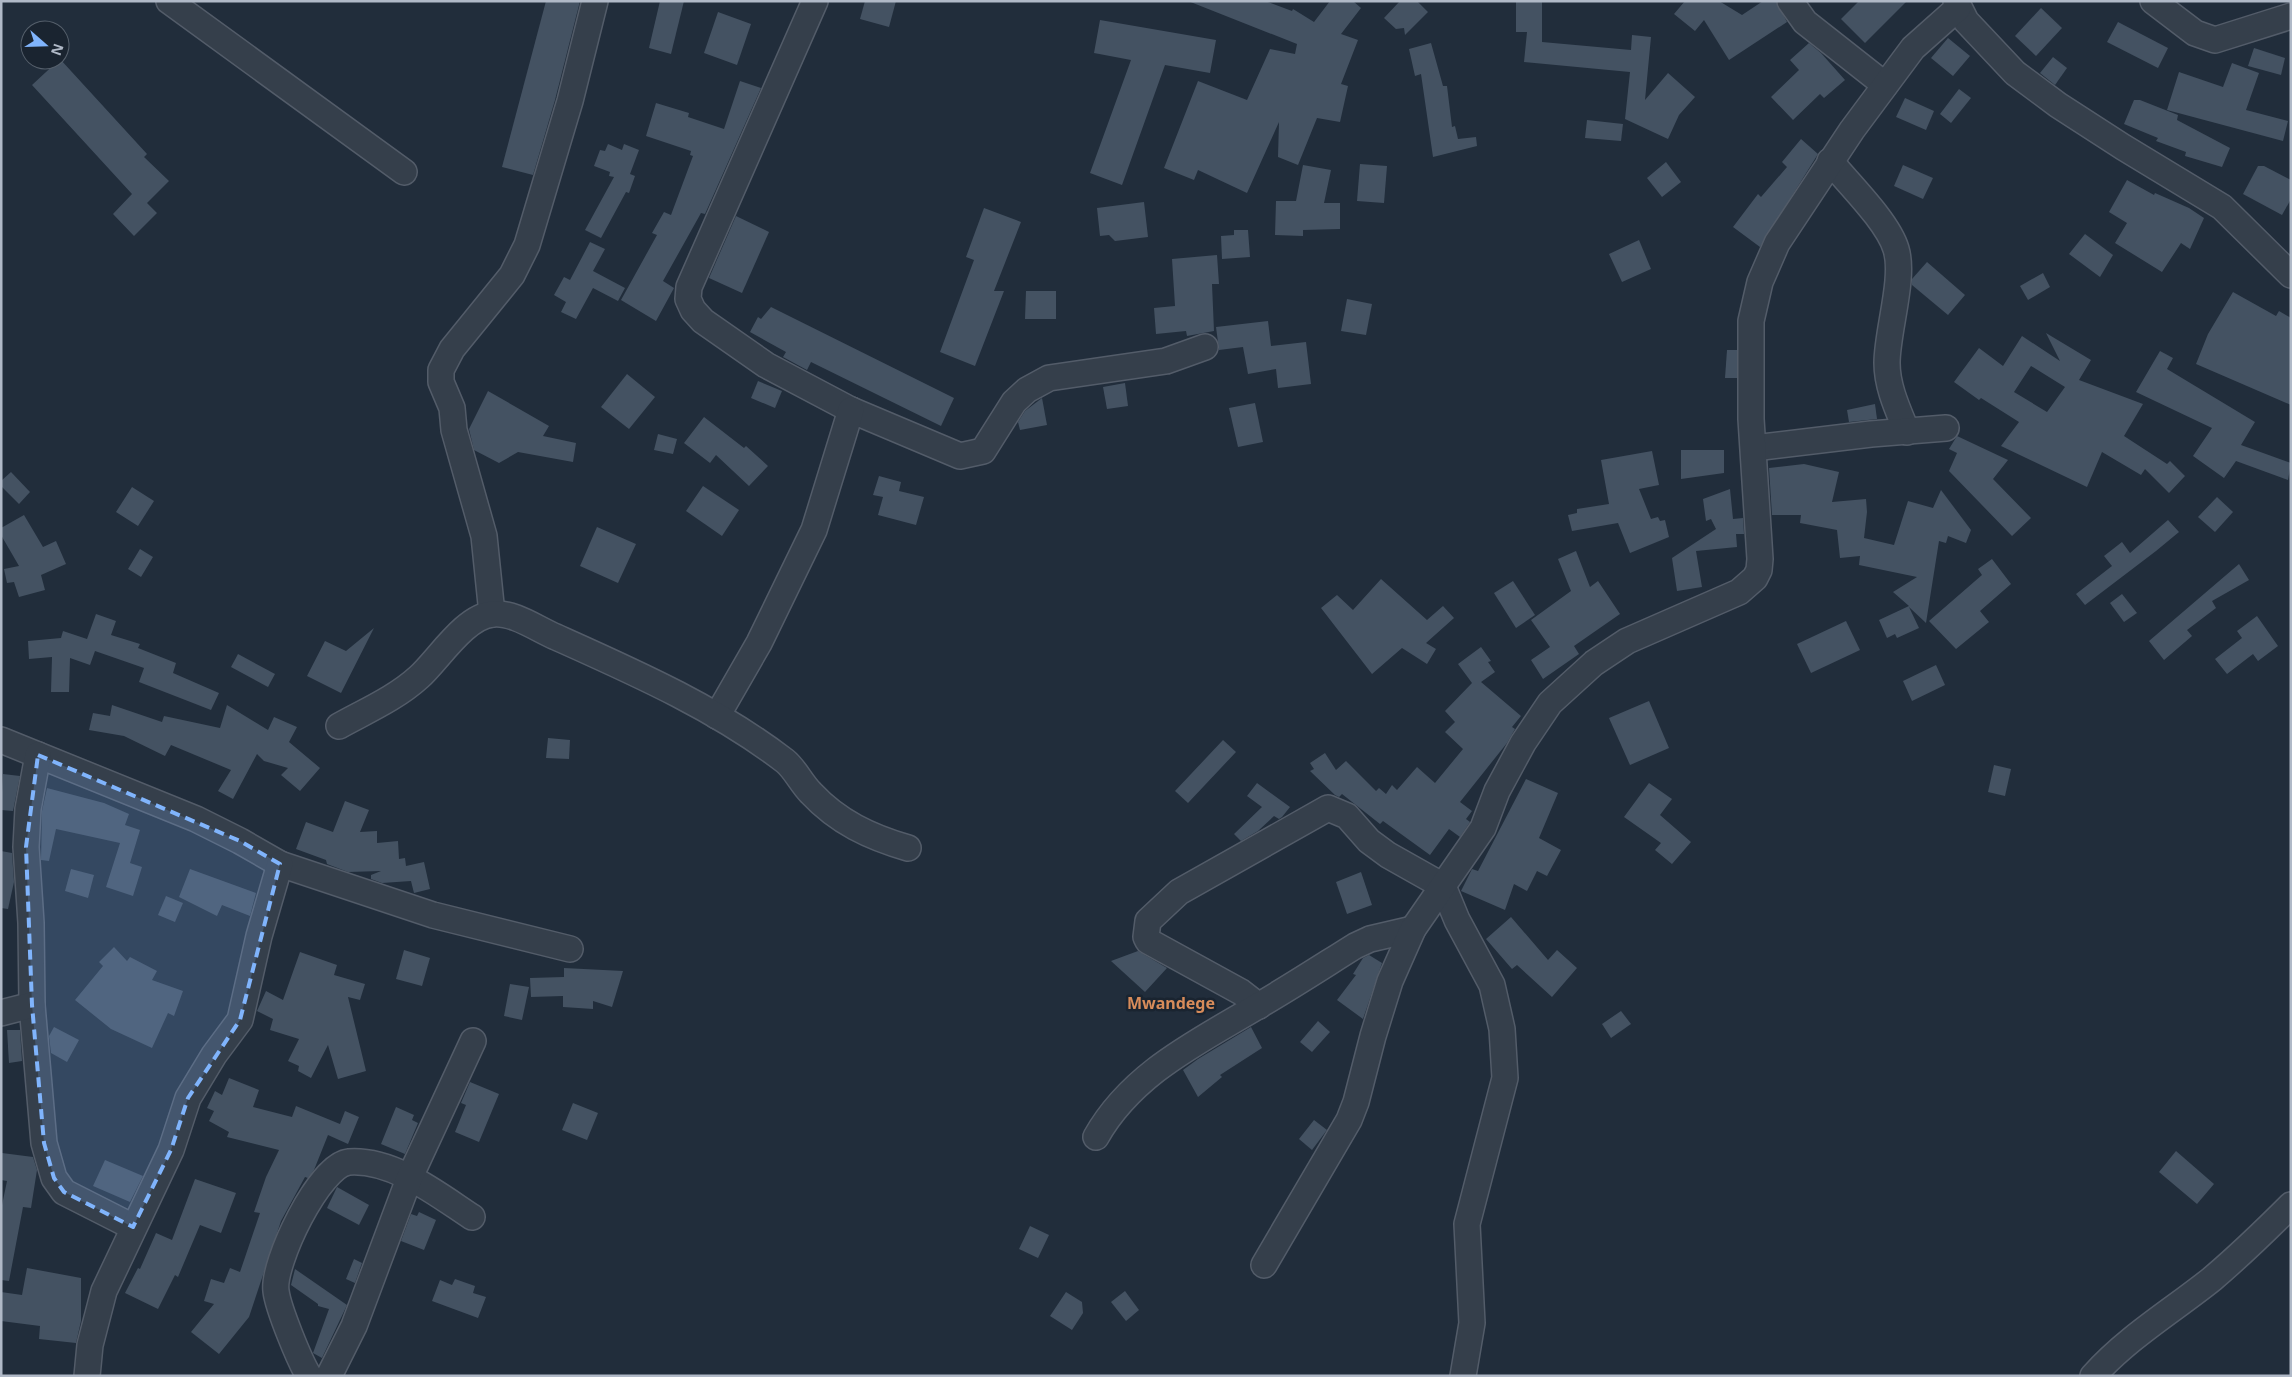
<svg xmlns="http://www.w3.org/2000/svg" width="2292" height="1377" font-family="'Noto Sans',sans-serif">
	<rect width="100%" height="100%" fill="#212d3b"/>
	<g fill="#445262" fill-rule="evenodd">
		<path d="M546 1H580L555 100 533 175 502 167Z"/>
		<path d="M660 1H684L671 54 649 48Z"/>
		<path d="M865 1H896L889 27 860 19Z"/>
		<path d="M1188 1H1265L1292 11 1293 9 1314 22 1330 1H1353L1361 8 1341 34 1358 40 1341 84 1348 86 1340 122 1317 118 1298 165 1278 157 1279 122 1247 193 1198 170 1194 180 1164 168 1198 81 1247 100 1270 49 1295 54 1297 44Z"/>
		<path d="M1400 1H1417L1428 12 1405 35 1404 28 1396 29 1384 18Z"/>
		<path d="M1516 1H1542V42L1631 50 1632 35 1651 37 1645 100 1668 73 1695 97 1679 115 1668 139 1625 119 1630 72 1524 62 1527 32H1516Z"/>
		<path d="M1685 1H1719L1742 15 1763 1H1776L1787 22 1729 60 1704 20 1695 31 1674 14Z"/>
		<path d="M1859 1H1907L1865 43 1841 19Z"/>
		<path d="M2041 8 2062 28 2036 56 2015 36Z"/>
		<path d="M718 12 751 24 737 65 704 53Z"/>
		<path d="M1100 20 1216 40 1210 73 1165 65 1122 185 1090 173 1131 60 1094 53Z"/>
		<path d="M2118 22 2168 48 2158 68 2107 42Z"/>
		<path d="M1948 38 1970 56 1953 76 1931 58Z"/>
		<path d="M1431 43 1443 86H1447L1452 127 1455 126 1458 139 1476 137 1477 146 1433 157 1421 74 1415 76 1409 49Z"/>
		<path d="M1809 43 1821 53 1845 80 1824 98 1820 94 1793 120 1771 97 1799 70 1790 60Z"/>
		<path d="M2254 48 2285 58 2281 75 2248 66Z"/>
		<path d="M2053 57 2067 68 2055 85 2040 73Z"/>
		<path d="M60 59 147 154 144 157 169 181 147 203 157 213 134 236 113 214 132 194 32 85Z"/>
		<path d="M2232 63 2259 73 2246 110 2288 121 2283 141 2167 110 2179 72 2223 87Z"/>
		<path d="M740 81 761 88 705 214 701 213 663 281 674 288 656 321 621 300 657 235 652 233 664 212 671 215 693 156 690 155 691 151 646 136 656 103 689 113 688 117 724 129Z"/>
		<path d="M1959 89 1971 98 1951 123 1940 114Z"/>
		<path d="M1905 98 1934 111 1926 130 1896 117Z"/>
		<path d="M2134 100H2140L2178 115 2177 120 2230 148 2222 167 2185 156 2186 152 2156 141 2158 138 2124 124Z"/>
		<path d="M1587 120 1623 124 1621 141 1585 138Z"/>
		<path d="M1801 139 1818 154 1760 247 1733 227 1758 194 1761 197 1787 167 1782 162Z"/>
		<path d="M608 144 622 150 624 144 639 150 630 174 635 176 629 193 626 192 601 238 585 230 614 177 609 176 610 172 594 166 600 150 605 151Z"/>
		<path d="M1666 162 1681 182 1662 197 1647 178Z"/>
		<path d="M1360 164 1387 166 1384 203 1357 201Z"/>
		<path d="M1303 165 1331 170 1324 203H1340V229L1303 230V236L1275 235 1276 201H1296Z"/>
		<path d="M1903 165 1933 178 1923 199 1894 186Z"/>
		<path d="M2258 166H2264L2291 180V199L2282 215 2243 194Z"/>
		<path d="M2127 180 2154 195 2155 193 2189 208 2204 218 2190 249 2181 243 2162 272 2115 243 2127 223 2109 212Z"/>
		<path d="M1144 202 1148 237 1115 241 1109 235 1100 236 1097 208Z"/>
		<path d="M984 208 1021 222 994 291H1004L975 366 940 352 974 260 966 257Z"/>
		<path d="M736 216 769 232 742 293 709 278Z"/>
		<path d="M1234 230H1248L1250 257 1222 259 1221 236 1234 235Z"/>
		<path d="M2085 234 2113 255 2100 277 2069 254Z"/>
		<path d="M1639 240 1651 269 1622 282 1609 254Z"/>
		<path d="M590 242 605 249 593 271 625 288 618 301 593 288 576 319 561 312 566 302 554 295 564 277 570 280Z"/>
		<path d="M1217 255 1219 284H1212L1214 331 1187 336 1186 331 1156 334 1154 308 1175 306 1172 259Z"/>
		<path d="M1927 262 1965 295 1948 315 1912 285V279Z"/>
		<path d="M2043 273 2050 287 2028 300 2020 286Z"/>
		<path d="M1026 291H1056V319H1025Z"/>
		<path d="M2233 292 2276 316 2279 311 2291 318V405L2196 364 2208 334Z"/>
		<path d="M1347 299 1372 304 1366 335 1341 331Z"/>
		<path d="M771 307 954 398 941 426 811 362 807 370 783 357 786 352 750 332 758 317 761 319Z"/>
		<path d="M1268 321 1271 346 1306 342 1311 384 1278 388 1276 369 1248 374 1243 347 1219 350 1216 327Z"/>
		<path d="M2046 333 2091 360 2079 380 2143 404 2124 436 2167 464 2170 461 2185 476 2169 493 2145 469 2141 475 2102 452 2087 487 2001 446 2019 422 1981 398 1979 400 1954 382 1979 348 2003 366 2022 336 2060 361ZM2031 366 2065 387 2047 412 2014 392Z"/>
		<path d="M1727 350H1737V378H1725Z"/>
		<path d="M2160 351 2173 358 2167 369 2255 422 2241 445 2291 463 2288 480 2236 461 2224 478 2193 456 2212 428 2136 392Z"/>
		<path d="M627 374 655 397 629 429 601 407Z"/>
		<path d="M758 381 782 391 775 408 751 398Z"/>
		<path d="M1125 383 1128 406 1107 409 1103 387Z"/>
		<path d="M488 391 549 426 543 436 576 443 573 462 518 452 499 463 474 450 469 429Z"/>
		<path d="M1042 398 1047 425 1020 430 1018 422 1025 411Z"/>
		<path d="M1255 403 1263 442 1238 447 1229 408Z"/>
		<path d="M1875 404 1877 419 1849 422 1847 410Z"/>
		<path d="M704 417 744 448 746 446 768 466 749 486 716 455 710 463 684 443Z"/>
		<path d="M658 434 677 439 673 454 654 450Z"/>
		<path d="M1957 436 2008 460 1993 479 2031 518 2012 536 1949 471 1957 453 1949 449Z"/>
		<path d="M1681 450H1724V473L1681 479Z"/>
		<path d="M1652 451 1659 485 1639 489 1651 519 1658 517 1660 521 1665 520 1669 537 1630 553 1618 523 1572 531 1568 515 1577 513V509L1609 504 1601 460Z"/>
		<path d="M1804 464 1839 472 1832 502 1866 499 1867 512 1864 538 1894 545 1908 501 1933 508 1941 490 1971 530 1966 543 1948 536 1946 543 1939 541 1926 623 1909 607 1919 628 1897 638 1895 634 1887 638 1879 620 1909 606 1893 592 1917 577 1859 565 1860 556 1840 558 1837 530 1800 523 1801 515H1772L1769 468Z"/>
		<path d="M11 472 30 492 19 504 1 486V481Z"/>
		<path d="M879 476 901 482 899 491 924 497 916 525 878 515 883 497 873 495Z"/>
		<path d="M703 486 739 510 722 536 686 511Z"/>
		<path d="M132 487 154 501 138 526 116 512Z"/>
		<path d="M1730 489 1733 519 1743 518 1744 534H1736L1737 547 1696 551 1702 587 1677 591 1672 558 1716 529 1711 519 1706 521 1703 499Z"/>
		<path d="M2217 497 2233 512 2215 532 2198 517Z"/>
		<path d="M24 515 43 547 56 541 66 564 41 575 45 590 19 597 14 582 7 583 4 569 19 566 1 535V528Z"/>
		<path d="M2168 520 2179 532 2156 551 2085 605 2076 594 2112 566 2104 556 2122 542 2130 553Z"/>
		<path d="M597 527 636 544 618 583 580 566Z"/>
		<path d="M140 549 153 557 141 577 128 569Z"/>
		<path d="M1576 551 1590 587 1598 581 1620 614 1574 646 1579 654 1543 679 1531 660 1550 647 1531 620 1571 591 1558 559Z"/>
		<path d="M1992 559 2011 584 1980 611 1989 622 1956 649 1929 621 1982 575 1978 569Z"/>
		<path d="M2239 564 2249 580 2212 601 2216 608 2187 630 2192 636 2164 660 2149 641Z"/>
		<path d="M1381 579 1427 620 1443 606 1454 618 1426 643 1436 649 1427 664 1402 648 1372 674 1321 608 1337 595 1353 610Z"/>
		<path d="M1513 581 1535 615 1516 628 1494 593Z"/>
		<path d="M2122 594 2137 613 2124 622 2110 603Z"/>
		<path d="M96 614 116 621 111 635 140 644 138 648 176 663 173 673 219 693 211 710 139 682 144 668 95 651 90 665 70 658 69 692H51L52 657 29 659 28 641 61 638 63 631 87 639Z"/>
		<path d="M2257 616 2278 646 2258 661 2253 654 2227 674 2215 659 2242 638 2237 631Z"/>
		<path d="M1846 621 1860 650 1811 673 1797 644Z"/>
		<path d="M374 628 341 693 307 676 325 641 346 651Z"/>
		<path d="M1481 647 1491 661 1488 662 1495 672 1481 682 1521 716 1512 727 1515 729 1507 743 1460 802 1472 811 1466 819 1470 822 1460 837 1449 829 1430 855 1383 821 1380 824 1342 794 1339 797 1335 795 1310 771 1314 769 1310 763 1325 753 1336 770 1346 761 1376 791 1379 788 1386 794 1392 785 1397 790 1417 767 1435 783 1463 749 1445 732 1455 722 1445 711 1472 683 1458 664Z"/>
		<path d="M238 654 275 674 268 687 231 667Z"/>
		<path d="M1936 665 1945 685 1912 701 1903 681Z"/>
		<path d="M1649 701 1669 748 1630 765 1609 718Z"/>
		<path d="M112 705 162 722 164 716 220 728 227 705 268 730 274 717 297 727 289 742 320 768 300 791 281 775 288 768 264 761 257 754 233 799 218 791 231 770 171 745 165 756 124 736 89 730 93 713 110 716Z"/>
		<path d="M548 738 570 740 569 759 546 758Z"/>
		<path d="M1223 740 1236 752 1188 803 1175 791Z"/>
		<path d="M1994 765 2011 769 2005 796 1988 792Z"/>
		<path d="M3 774 20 776 13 811 1 810Z"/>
		<path d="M1526 779 1558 793 1539 838 1561 850 1547 876 1537 871 1527 891 1514 884 1505 910 1461 891 1472 869 1478 871Z"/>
		<path d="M1257 783 1290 807 1282 817 1279 819 1274 816 1258 831 1241 841 1234 834 1262 807 1247 796Z"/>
		<path d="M1649 783 1672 799 1660 815 1691 842 1672 864 1655 850 1661 843 1624 817Z"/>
		<path d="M47 788 104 803 129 814 125 825 140 830 130 863 142 867 133 896 106 887 120 843 56 829 49 861 41 860 42 811Z"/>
		<path d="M345 801 369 810 360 832 377 831V843L398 841 399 859 405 858 406 866 424 862 430 889 414 893 411 881 382 883 371 879V875L381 871 348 872 327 864 326 860 296 849 306 822 333 832Z"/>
		<path d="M1 851 12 853 14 882 8 909 1 908Z"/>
		<path d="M71 869 94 875 88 898 65 891Z"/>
		<path d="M190 869 256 893 250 916 222 905 217 916 179 897Z"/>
		<path d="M1361 872 1372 905 1347 914 1336 882Z"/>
		<path d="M166 896 183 903 175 922 158 915Z"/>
		<path d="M1511 917 1548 960 1557 950 1577 968 1552 997 1517 965 1512 969 1486 939Z"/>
		<path d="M114 947 127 961 130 957 157 971 152 980 183 991 174 1016 168 1013 152 1048 111 1029 75 1000 103 966 99 962Z"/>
		<path d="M404 950 430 958 422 986 396 979Z"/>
		<path d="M1138 951 1167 968 1145 992 1111 961Z"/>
		<path d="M300 952 337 965 334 975 365 984 360 1000 348 997 366 1071 338 1079 328 1045 311 1078 298 1071 299 1066 288 1061 299 1039 270 1030 273 1019 257 1011 266 991 283 1000Z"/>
		<path d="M1369 955 1382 963 1363 1019 1337 1000 1356 975 1353 974 1363 958Z"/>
		<path d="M564 968 623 971 612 1007 593 1001V1009L563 1007V996L531 997 530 978 564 977Z"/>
		<path d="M510 984 529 987 522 1020 504 1016Z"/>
		<path d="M1621 1011 1631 1024 1611 1038 1602 1024Z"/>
		<path d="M1318 1021 1330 1032 1312 1052 1300 1042Z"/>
		<path d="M54 1027 79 1040 67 1062 51 1053 49 1036Z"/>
		<path d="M1251 1027 1262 1048 1220 1075 1222 1077 1198 1097 1183 1070 1198 1059Z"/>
		<path d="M7 1030H20L22 1061 9 1063Z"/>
		<path d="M229 1078 259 1090 253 1107 292 1117 296 1106 340 1124 345 1111 359 1117 348 1144 328 1135 314 1170 308 1178 305 1177 281 1221 249 1317 219 1354 191 1332 214 1304 204 1301 211 1279 224 1283 230 1268 240 1272 260 1213 254 1212 266 1177 279 1150 227 1137 229 1132 209 1121 214 1111 207 1108 215 1091 222 1095Z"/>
		<path d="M470 1082 499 1094 479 1142 455 1132 466 1105 461 1103Z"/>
		<path d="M573 1103 598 1113 587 1140 562 1130Z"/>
		<path d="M396 1107 414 1115 412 1120 418 1123 405 1154 381 1144Z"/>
		<path d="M1314 1120 1327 1130 1312 1150 1299 1139Z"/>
		<path d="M2176 1151 2214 1184 2197 1204 2159 1172Z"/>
		<path d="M2 1153 33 1157 37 1170 31 1208 23 1207 9 1281 1 1280V1210L7 1181 1 1180Z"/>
		<path d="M105 1160 143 1176 130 1202 93 1186Z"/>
		<path d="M195 1179 236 1193 221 1233 200 1225 178 1277 175 1275 158 1309 125 1293 138 1268 140 1269 156 1233 172 1240Z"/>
		<path d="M337 1187 369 1205 359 1225 327 1208Z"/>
		<path d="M419 1212 436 1220 424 1250 401 1241 411 1214 417 1216Z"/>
		<path d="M1030 1226 1049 1235 1038 1258 1019 1249Z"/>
		<path d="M354 1259 362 1263 355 1283 346 1279Z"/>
		<path d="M27 1268 81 1278V1321L76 1343 39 1339 40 1326 1 1321V1292L22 1295Z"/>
		<path d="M295 1269 347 1305 322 1358 313 1353 329 1309 318 1306V1304L291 1285Z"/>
		<path d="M455 1279 475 1286 473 1293 486 1297 478 1318 432 1301 440 1280 452 1285Z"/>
		<path d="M1125 1291 1139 1310 1126 1321 1111 1302Z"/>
		<path d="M1066 1292 1082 1302 1083 1313 1072 1330 1050 1316Z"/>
	</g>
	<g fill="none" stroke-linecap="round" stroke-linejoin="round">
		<defs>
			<g id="minor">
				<path d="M169 1 404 172"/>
				<path d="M815 1 689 287 688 299 693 310 703 321 766 365 851 410 960 456 983 451 1014 402 1027 390 1049 378 1166 361 1205 347"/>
				<path d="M1790 1 1805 22 1885 85"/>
				<path d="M1956 1 1966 21 2015 73 2058 105 2123 147 2222 207 2291 275"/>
				<path d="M2153 1 2195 33 2215 40 2291 16"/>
				<path d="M1830 161C1849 184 1888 222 1896 249 1905 278 1887 331 1887 363 1887 387 1898 410 1907 432"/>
				<path d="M1754 448 1871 434 1946 428"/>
				<path d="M492 614 484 536 454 430 452 408 441 382V370L452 349 512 275 527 245 570 101 595 1"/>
				<path d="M717 716 759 643 814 530 851 410"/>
				<path d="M339 726C366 711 396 698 419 677 438 660 465 616 493 614 514 612 537 629 556 637 634 672 716 708 785 761 795 769 801 783 811 793 838 822 870 837 908 848"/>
				<path d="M1 740 196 819 240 841 280 864 433 915 570 949"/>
				<path d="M38 755 28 809 26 847 31 923 32 1005 44 1143 54 1178 64 1192 133 1227"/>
				<path d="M1259 1006 1241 992 1148 941 1146 937 1148 921 1179 892 1328 808 1347 816 1369 841 1388 855 1443 886 1457 920 1492 985 1502 1029 1505 1078 1467 1224 1472 1323 1463 1376"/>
				<path d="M1 1013 32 1005"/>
				<path d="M1096 1137C1132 1073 1198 1042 1258 1006 1291 987 1323 966 1355 946L1370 939 1413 929"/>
				<path d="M1264 1265 1349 1120 1356 1102 1373 1036 1390 981 1413 929 1483 828 1497 791 1523 743 1550 703 1594 663 1627 641 1739 592 1755 578 1759 570 1760 559 1751 419V321L1760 282 1777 243 1852 130 1913 48 1958 8"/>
				<path d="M87 1376 90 1345 104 1291 171 1150 188 1098 214 1055 240 1020 259 936 280 864"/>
				<path d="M309 1376C300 1362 278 1308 276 1291 272 1264 319 1165 349 1162 393 1159 437 1194 472 1217"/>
				<path d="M329 1376 354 1326 409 1179 473 1041"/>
				<path d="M2093 1376C2128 1337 2172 1311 2212 1279 2239 1256 2266 1230 2291 1205"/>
			</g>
		</defs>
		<use href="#minor" stroke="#535c69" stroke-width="28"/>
		<use href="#minor" stroke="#353f4b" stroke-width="25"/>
	</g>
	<path fill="#80b4fc" fill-opacity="0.2" stroke="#80b4fc" stroke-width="4" stroke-dasharray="10 6" stroke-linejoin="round" d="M38 755 240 841 280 864 240 1020 188 1098 171 1150 133 1227 64 1192 54 1178 44 1143 32 1005 26 847Z"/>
	<g text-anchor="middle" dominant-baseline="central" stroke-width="5" stroke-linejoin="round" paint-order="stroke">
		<g font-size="16" font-weight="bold" fill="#d88c5a" stroke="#1a2430">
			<text x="1171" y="1003">Mwandege</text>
		</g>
	</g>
	<rect width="2292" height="1377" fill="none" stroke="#b0b9c7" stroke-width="5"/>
	<g transform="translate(45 45) rotate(110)"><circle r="24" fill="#1a2430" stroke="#56606c"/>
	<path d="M0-4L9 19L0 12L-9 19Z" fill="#80b4fc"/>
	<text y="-8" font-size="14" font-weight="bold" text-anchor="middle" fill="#b0b9c7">N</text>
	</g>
</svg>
